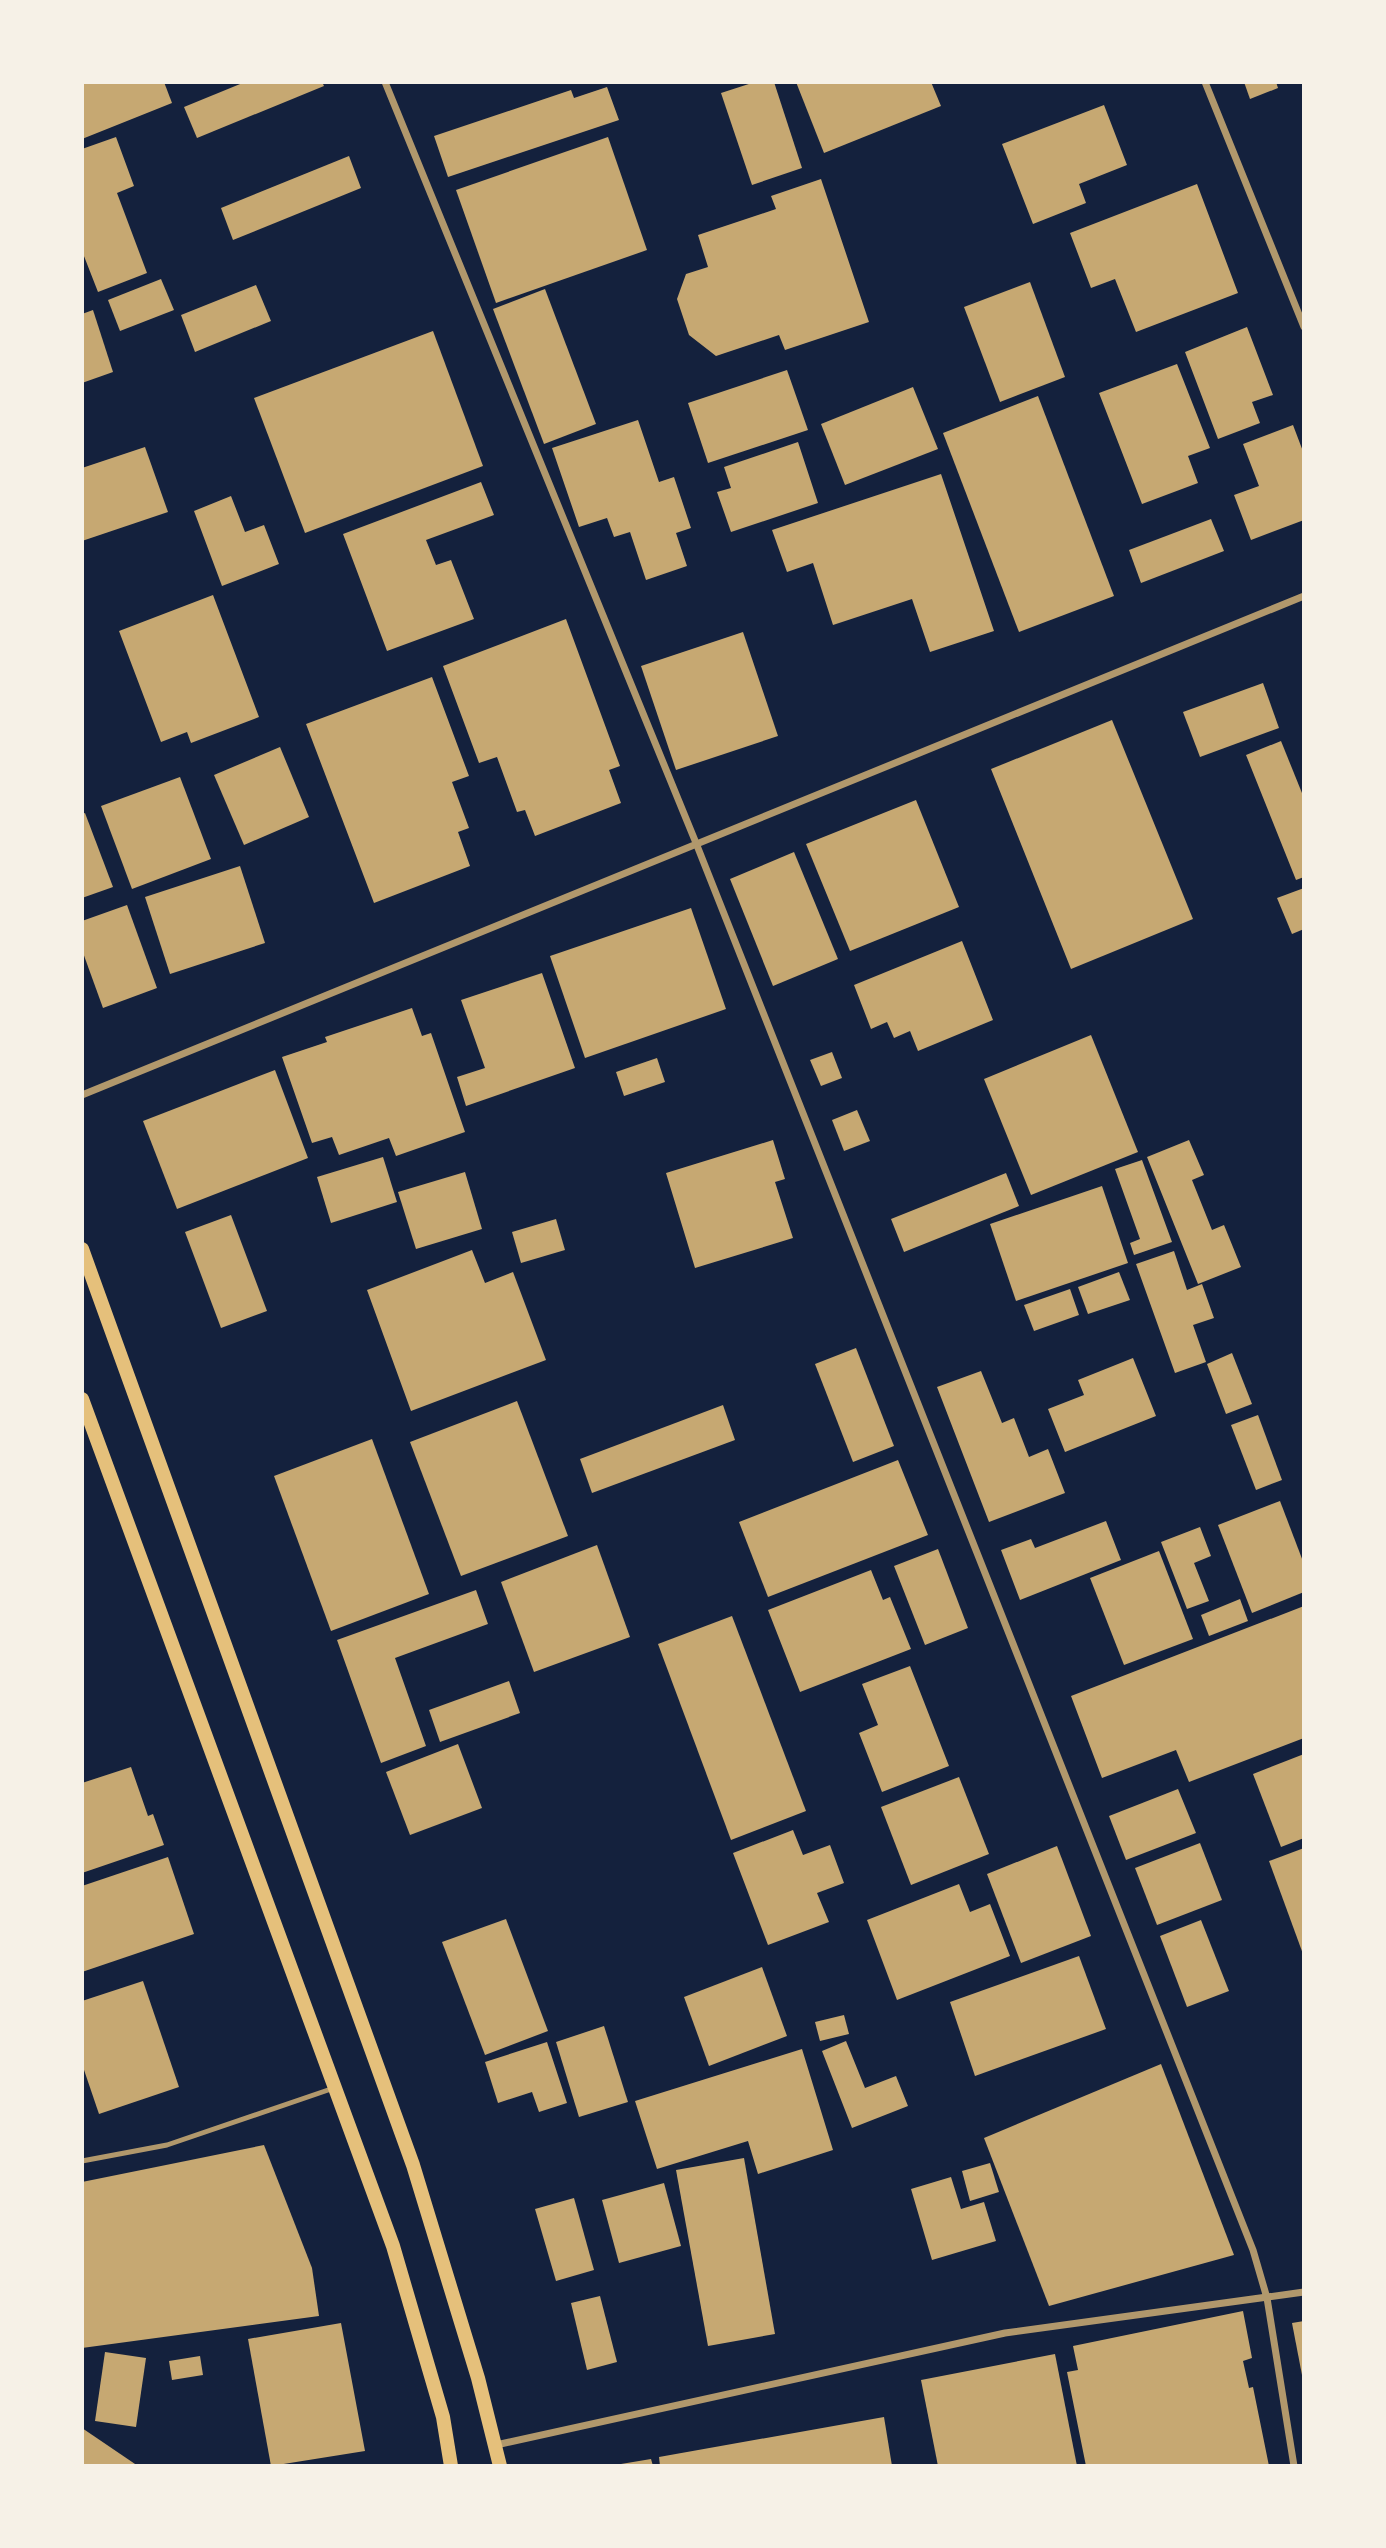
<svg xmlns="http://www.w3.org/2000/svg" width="1386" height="2548" font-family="Bitter,serif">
	<rect width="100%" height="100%" fill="#14213d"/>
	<g fill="#c6a872">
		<path d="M82 82H164L172 103 82 139Z"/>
		<path d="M245 82H322L324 86 197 138 184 107Z"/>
		<path d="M755 82H774L802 168 752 185 721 93Z"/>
		<path d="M796 82H931L941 106 824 153Z"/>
		<path d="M1244 82H1276L1278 88 1250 99Z"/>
		<path d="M607 87 619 120 448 177 434 136 571 90 574 98Z"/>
		<path d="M1104 105 1127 165 1079 184 1086 203 1033 224 1002 144Z"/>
		<path d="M116 137 134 186 117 193 147 273 98 292 82 251V149Z"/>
		<path d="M608 137 647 250 496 303 456 190Z"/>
		<path d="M349 156 361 188 233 240 221 208Z"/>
		<path d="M821 179 869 322 785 350 779 335 716 356 689 335 677 299 686 274 708 267 698 235 776 209 771 196Z"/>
		<path d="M1197 184 1238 293 1136 332 1115 279 1091 288 1070 233Z"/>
		<path d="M161 279 174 310 120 331 108 300Z"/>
		<path d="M1030 282 1065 377 1000 402 964 307Z"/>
		<path d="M256 285 271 321 195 352 181 315Z"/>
		<path d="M545 289 596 424 544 444 493 309Z"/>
		<path d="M93 310 113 372 82 383V314Z"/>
		<path d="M1247 327 1273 395 1252 402 1260 423 1218 439 1185 352Z"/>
		<path d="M433 331 483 466 305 533 254 398Z"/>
		<path d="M1177 364 1210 448 1188 456 1198 483 1142 504 1099 393Z"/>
		<path d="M787 370 808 430 708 463 688 403Z"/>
		<path d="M913 387 938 449 845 485 821 424Z"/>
		<path d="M1038 396 1114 596 1019 632 943 433Z"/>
		<path d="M638 420 659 482 674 477 691 528 676 533 687 566 646 580 630 532 614 537 607 518 579 527 552 448Z"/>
		<path d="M1293 425 1304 454V520L1251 540 1234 495 1259 486 1243 444Z"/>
		<path d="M798 442 818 503 731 532 717 492 731 488 724 467Z"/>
		<path d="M145 447 168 512 82 541V468Z"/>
		<path d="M941 474 994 631 930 652 912 599 833 625 813 563 787 572 772 530Z"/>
		<path d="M481 482 494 515 426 540 436 565 451 560 474 619 387 651 343 534Z"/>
		<path d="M231 496 245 532 264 525 279 564 222 586 194 511Z"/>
		<path d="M1211 519 1224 551 1141 583 1129 550Z"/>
		<path d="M213 595 259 717 191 743 187 732 161 742 119 631Z"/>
		<path d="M566 619 620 766 609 770 621 803 535 836 525 810 517 812 497 757 479 763 443 666Z"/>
		<path d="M743 632 778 736 676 770 641 666Z"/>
		<path d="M432 677 469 776 452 782 469 828 458 832 470 866 374 903 306 724Z"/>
		<path d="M1263 683 1279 728 1200 757 1183 712Z"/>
		<path d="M1112 720 1193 919 1071 969 991 769Z"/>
		<path d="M1281 741 1304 798V877L1296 880 1246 755Z"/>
		<path d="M280 747 309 817 244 845 214 775Z"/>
		<path d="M180 777 211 859 132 889 101 806Z"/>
		<path d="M916 800 959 907 850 951 806 844Z"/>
		<path d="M85 813 113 887 82 898V814Z"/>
		<path d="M794 852 838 959 773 986 730 879Z"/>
		<path d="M240 866 265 943 170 974 145 897Z"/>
		<path d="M1304 888V929L1292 934 1277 898Z"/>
		<path d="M127 905 157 988 103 1008 82 950V921Z"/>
		<path d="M691 908 726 1009 585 1058 550 956Z"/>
		<path d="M962 941 993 1020 918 1051 910 1031 894 1038 887 1022 871 1029 854 985Z"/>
		<path d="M542 973 575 1068 466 1106 457 1077 485 1068 461 1000Z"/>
		<path d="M412 1008 422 1036 431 1033 465 1132 396 1156 389 1138 339 1155 332 1137 312 1143 282 1057 327 1042 325 1037Z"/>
		<path d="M1091 1035 1138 1152 1031 1195 984 1079Z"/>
		<path d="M832 1052 842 1078 821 1086 810 1060Z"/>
		<path d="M657 1058 665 1082 624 1096 616 1072Z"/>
		<path d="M275 1070 308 1158 177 1209 143 1121Z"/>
		<path d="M857 1110 870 1141 844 1151 832 1120Z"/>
		<path d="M773 1140 785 1179 775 1182 793 1238 695 1268 666 1173Z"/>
		<path d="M1189 1140 1204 1175 1192 1180 1212 1230 1224 1225 1241 1267 1198 1284 1147 1157Z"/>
		<path d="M383 1157 397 1202 331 1223 317 1177Z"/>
		<path d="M1142 1160 1172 1242 1134 1255 1130 1243 1140 1239 1115 1169Z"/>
		<path d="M465 1172 482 1229 416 1249 398 1192Z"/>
		<path d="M1006 1173 1019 1206 904 1252 891 1219Z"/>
		<path d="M1102 1186 1128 1263 1016 1301 990 1224Z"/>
		<path d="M231 1215 267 1311 221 1328 185 1232Z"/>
		<path d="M556 1219 565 1250 521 1263 512 1232Z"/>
		<path d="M472 1250 485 1283 513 1272 546 1360 411 1411 367 1290Z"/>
		<path d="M1174 1251 1187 1290 1202 1284 1214 1318 1193 1325 1206 1362 1175 1373 1136 1264Z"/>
		<path d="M1119 1272 1130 1300 1088 1314 1078 1287Z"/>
		<path d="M1070 1289 1079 1315 1034 1331 1024 1305Z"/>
		<path d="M856 1348 894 1446 853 1462 815 1364Z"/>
		<path d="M1232 1353 1252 1404 1226 1414 1207 1364Z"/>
		<path d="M1133 1358 1156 1416 1065 1452 1048 1409 1084 1395 1078 1380Z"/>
		<path d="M981 1371 1002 1423 1014 1418 1029 1457 1048 1449 1065 1493 989 1522 937 1387Z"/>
		<path d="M517 1401 568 1536 461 1576 410 1442Z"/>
		<path d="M723 1405 735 1440 592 1493 580 1459Z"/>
		<path d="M1258 1415 1282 1480 1256 1490 1231 1425Z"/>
		<path d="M372 1439 429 1594 331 1631 274 1476Z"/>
		<path d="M898 1460 928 1535 768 1597 739 1522Z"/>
		<path d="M1280 1501 1304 1564V1592L1252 1613 1218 1525Z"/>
		<path d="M1106 1521 1121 1560 1020 1600 1001 1550 1031 1539 1035 1548Z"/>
		<path d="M1200 1527 1211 1556 1194 1563 1209 1601 1187 1609 1161 1542Z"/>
		<path d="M597 1545 630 1637 534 1672 501 1582Z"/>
		<path d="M938 1549 968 1628 925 1645 894 1566Z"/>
		<path d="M1159 1551 1193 1639 1124 1665 1090 1578Z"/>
		<path d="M871 1570 883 1600 890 1597 911 1649 800 1692 768 1610Z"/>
		<path d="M476 1590 488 1624 395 1658 426 1746 381 1763 337 1640Z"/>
		<path d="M1240 1599 1248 1621 1209 1636 1201 1615Z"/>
		<path d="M1304 1606V1738L1189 1782 1176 1750 1102 1778 1071 1696Z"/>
		<path d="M732 1616 806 1811 731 1840 658 1644Z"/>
		<path d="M910 1666 949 1766 882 1792 859 1733 878 1725 862 1684Z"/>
		<path d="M509 1681 520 1713 440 1742 429 1710Z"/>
		<path d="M458 1744 482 1808 410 1835 386 1772Z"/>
		<path d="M1304 1754V1838L1281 1847 1253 1774Z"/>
		<path d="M131 1767 148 1816 153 1814 164 1845 82 1873V1783Z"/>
		<path d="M959 1777 989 1854 911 1885 881 1807Z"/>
		<path d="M1178 1789 1196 1833 1126 1860 1109 1816Z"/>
		<path d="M793 1830 803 1855 830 1845 844 1883 817 1893 829 1922 768 1945 733 1853Z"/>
		<path d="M1200 1843 1222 1900 1157 1925 1135 1868Z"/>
		<path d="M1057 1846 1091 1936 1021 1963 987 1874Z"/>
		<path d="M1304 1848V1954H1303L1269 1861Z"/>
		<path d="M168 1857 194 1934 82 1972V1886Z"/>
		<path d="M959 1884 970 1912 990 1904 1010 1956 897 2000 867 1920Z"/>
		<path d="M506 1919 548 2031 485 2055 442 1942Z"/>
		<path d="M1201 1920 1229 1991 1187 2007 1160 1936Z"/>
		<path d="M1079 1956 1106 2029 975 2076 950 2002Z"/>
		<path d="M762 1967 787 2036 709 2066 684 1997Z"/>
		<path d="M143 1981 179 2087 99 2114 82 2064V2001Z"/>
		<path d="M844 2015 849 2034 820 2041 815 2022Z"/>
		<path d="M604 2026 628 2102 579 2117 556 2042Z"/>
		<path d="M846 2041 865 2088 896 2076 908 2106 852 2128 822 2051Z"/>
		<path d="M547 2042 567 2103 539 2112 532 2092 498 2103 485 2062Z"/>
		<path d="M802 2049 833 2150 758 2174 748 2141 657 2169 635 2101Z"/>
		<path d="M1161 2064 1234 2255 1049 2306 984 2138Z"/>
		<path d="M264 2145 312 2268 319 2316 82 2348V2182Z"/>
		<path d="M744 2158 775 2334 708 2346 676 2170Z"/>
		<path d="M990 2163 999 2192 970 2201 962 2171Z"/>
		<path d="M951 2177 961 2209 984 2202 996 2241 932 2260 911 2189Z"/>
		<path d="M664 2183 681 2246 619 2263 602 2200Z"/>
		<path d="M574 2198 594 2270 556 2281 535 2209Z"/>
		<path d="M600 2296 617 2362 587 2370 571 2303Z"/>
		<path d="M1243 2311 1252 2358 1243 2361 1249 2388 1253 2387 1269 2466H1086L1067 2372 1078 2370 1073 2346Z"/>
		<path d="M1304 2321V2374L1302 2375 1292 2323Z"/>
		<path d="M341 2323 365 2451 271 2466 248 2339Z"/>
		<path d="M105 2352 146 2358 136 2427 95 2421Z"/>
		<path d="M1055 2354 1077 2466H938L921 2380Z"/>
		<path d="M200 2356 203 2375 172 2380 169 2361Z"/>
		<path d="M884 2417 892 2466H660L659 2457Z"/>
		<path d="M82 2428 138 2466H82Z"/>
		<path d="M651 2459 653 2466H622L621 2464Z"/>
	</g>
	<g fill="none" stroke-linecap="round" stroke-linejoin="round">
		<path stroke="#b1986c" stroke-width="5" d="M82 2161 167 2145 334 2088"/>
		<g stroke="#b1986c" stroke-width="7">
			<path d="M385 82 696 843 1253 2250 1267 2298 1294 2466"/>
			<path d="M1205 82 1304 327"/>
			<path d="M82 1095 1304 596"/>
			<path d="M496 2445 1005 2333 1304 2292"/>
		</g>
		<g stroke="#e5c07b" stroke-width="14">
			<path d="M82 1249 413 2165 478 2378 500 2466"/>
			<path d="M82 1399 393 2246 443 2417 451 2466"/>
		</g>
	</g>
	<rect width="1386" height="2548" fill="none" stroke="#f6f1e7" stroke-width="168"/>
</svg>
